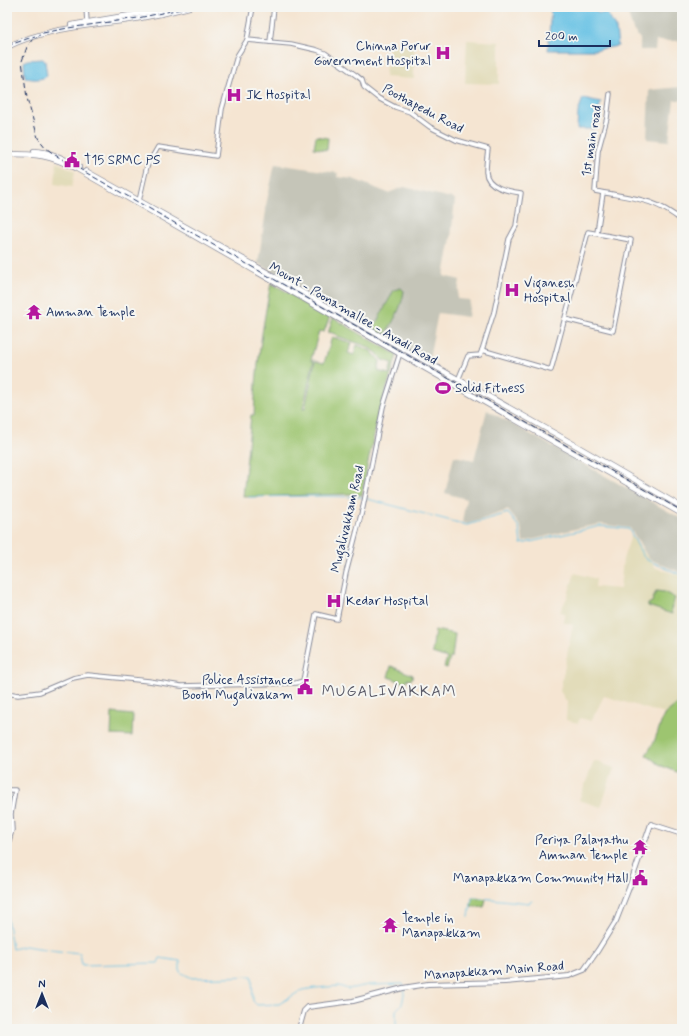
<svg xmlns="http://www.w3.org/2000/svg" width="689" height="1036" font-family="Mynerve,sans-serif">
	<rect width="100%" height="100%" fill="#f6f6f2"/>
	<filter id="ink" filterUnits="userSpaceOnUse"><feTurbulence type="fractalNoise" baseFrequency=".025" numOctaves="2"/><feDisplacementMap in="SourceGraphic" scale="8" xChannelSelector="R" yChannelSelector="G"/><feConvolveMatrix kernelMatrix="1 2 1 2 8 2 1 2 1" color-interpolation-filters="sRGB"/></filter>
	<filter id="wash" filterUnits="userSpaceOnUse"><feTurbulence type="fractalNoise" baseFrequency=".012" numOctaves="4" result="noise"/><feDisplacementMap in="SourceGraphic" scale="16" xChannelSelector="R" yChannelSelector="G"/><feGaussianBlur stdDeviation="0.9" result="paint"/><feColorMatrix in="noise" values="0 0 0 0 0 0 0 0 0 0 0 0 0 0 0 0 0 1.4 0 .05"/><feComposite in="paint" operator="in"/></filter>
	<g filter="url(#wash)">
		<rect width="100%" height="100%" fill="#f5e5d2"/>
		<g fill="#e2dcba">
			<path d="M467 40 499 42V84L465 83Z"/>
			<path d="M389 44H414V79L385 77 386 66H389Z"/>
			<path d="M57 162 75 171 72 187 55 184Z"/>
			<path d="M631 536 656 568 682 576V700L665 714 604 696 591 721 580 718 578 723 566 720 567 702 560 691 573 625 563 622 565 613 560 612 567 598 575 573 596 579 595 587 620 589 623 559Z"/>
			<path d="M594 761 614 768 601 807 579 800Z"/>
		</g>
		<g fill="#c5c5b8">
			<path d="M628 7H682V41H656L655 50H640V39L633 30 628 14Z"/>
			<path d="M681 87 682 100H674L669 141 647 139 649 90Z"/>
			<path d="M275 164 338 173 337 177 353 179 388 193 404 187 455 199 451 238 444 276 460 280 457 299 470 300 468 317 438 313 428 363 383 338 394 320 403 299 394 290 372 331 258 263 266 211V205Z"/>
			<path d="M487 410 682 519V573L649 559 630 528 601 524 579 528 523 542 521 527 508 510 468 524 462 522 466 499 445 493 454 456 474 460Z"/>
		</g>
		<g fill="#9dc570" stroke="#5c7a67">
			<path d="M316 136 328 138 327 150 314 148Z"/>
			<path d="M271 283 330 316 324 332 319 331 311 360H314L303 408H305L315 361 324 363 332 337 352 343 348 353 354 355 357 345 371 351 380 361 378 371 389 374 392 363 382 360 377 353 366 346 337 336V335L330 332 328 333 333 318 397 355 379 413 367 467 362 495 351 494 243 497 251 415H254C256 369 262 328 271 283Z"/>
			<path d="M401 288 404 291C402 308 392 324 383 338L372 331 394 290Z"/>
			<path d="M656 591 664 592 675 598 671 609 672 614 648 606V604L652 602Z"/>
			<path d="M435 630 455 634 452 658H450L447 668 444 667 447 658 432 653Z"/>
			<path d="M391 666 413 675 411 680 407 679 405 683 388 677Z"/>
			<path d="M682 700V774L662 766 646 755 654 742 664 715Z"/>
			<path d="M112 713 133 715 132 736 111 735Z"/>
			<path d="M472 897 486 899 484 907 471 906Z"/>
		</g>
		<g fill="#66c1e4" stroke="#4078a1">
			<path d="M551 7H592L598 13H607L616 29 618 46 595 50H548Z"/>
			<path d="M43 59 45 61 47 76C42 80 30 80 25 77L24 62 27 60Z"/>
			<path d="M583 98 601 102 593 129H577L578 112Z"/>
			<path d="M7 793 11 794 9 813H7Z"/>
		</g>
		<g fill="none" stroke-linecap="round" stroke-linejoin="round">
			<g stroke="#66c1e4" stroke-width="1">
				<path d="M249 497 324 496 360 497 467 525 508 513 519 527 521 544 600 526 629 529 643 556 647 560 682 575"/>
				<path d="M7 917 12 949 25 946 58 951 80 953 82 965 158 963 160 958 180 961V972L192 978 252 976 253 1001 257 1005 279 1004 302 990 315 988 339 986 348 989 368 985 403 984 404 987"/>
				<path d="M469 917 472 897 529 903 532 901"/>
				<path d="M396 1029V1010L402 1004 405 990"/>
			</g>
		</g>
	</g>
	<g filter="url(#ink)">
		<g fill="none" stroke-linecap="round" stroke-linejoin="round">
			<defs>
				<g id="tertiary">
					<path d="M86 7 87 22"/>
					<path d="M247 40 291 44 317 50 325 53 357 76 362 80 364 87 378 98 395 107 410 112 430 127 456 140 488 149C487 157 486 164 486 172 487 188 509 191 521 193L516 226 509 239 494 312 482 350 480 355 468 356 458 380"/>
					<path d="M270 42 274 7"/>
					<path d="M610 94 607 118 598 151 595 191C629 198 654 197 682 221"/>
					<path d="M139 201 147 166 158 147 216 156 222 109 237 56 247 40 253 7"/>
					<path d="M597 233 603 193"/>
					<path d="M482 350 551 370 588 232 631 240 613 331 565 319"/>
					<path d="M7 693 18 695 40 692 73 678 88 675 149 681 181 686 296 683 303 681 316 614 337 619 346 573 363 507 383 407 400 353"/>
					<path d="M7 790H15L11 814 12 830 7 848"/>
				</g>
				<path id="secondary" d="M299 1029 304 1011 308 1007 353 1001 403 988 428 984 505 982 549 978 569 976 584 970 598 950 616 921 629 888 651 824 682 834"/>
				<g id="primary">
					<path d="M71 25 166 9"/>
					<path d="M7 47C47 27 92 26 135 19 153 16 171 12 189 7"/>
					<path d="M34 151C52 152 64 159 79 167"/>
					<path d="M7 154C38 154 49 155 77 169L554 442 682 514"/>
					<path d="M86 171 556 434 682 507"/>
				</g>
			</defs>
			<use href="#tertiary" stroke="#888a98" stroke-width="5.5"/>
			<use href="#secondary" stroke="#888a98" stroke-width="6"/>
			<use href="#primary" stroke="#888a98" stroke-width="6"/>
			<use href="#tertiary" stroke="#fff" stroke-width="3.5"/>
			<use href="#secondary" stroke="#fff" stroke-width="4"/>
			<use href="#primary" stroke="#fff" stroke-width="4.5"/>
			<g stroke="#1b2f5e" stroke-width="1" stroke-dasharray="6 3" stroke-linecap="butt">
				<path d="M190 7 138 18 68 28 43 33 32 40 27 47 22 61 27 98 38 138 46 148 55 155 682 511"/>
				<path d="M7 46 35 36"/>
			</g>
		</g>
	</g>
	<defs>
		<symbol id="hospital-bare" viewBox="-9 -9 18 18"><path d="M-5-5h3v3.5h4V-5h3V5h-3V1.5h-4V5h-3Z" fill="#b5179e" stroke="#f6f6f2" stroke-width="2.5" paint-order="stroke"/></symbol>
		<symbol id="civic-bare" viewBox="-9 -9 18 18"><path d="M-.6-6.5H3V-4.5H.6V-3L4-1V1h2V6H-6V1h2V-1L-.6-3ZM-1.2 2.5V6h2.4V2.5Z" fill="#b5179e" stroke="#f6f6f2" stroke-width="2.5" paint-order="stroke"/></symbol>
		<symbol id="temple-bare" viewBox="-9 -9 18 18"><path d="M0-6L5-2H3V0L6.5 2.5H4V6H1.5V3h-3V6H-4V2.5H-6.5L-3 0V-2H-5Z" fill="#b5179e" stroke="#f6f6f2" stroke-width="2.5" paint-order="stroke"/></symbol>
		<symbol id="stadium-bare" viewBox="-9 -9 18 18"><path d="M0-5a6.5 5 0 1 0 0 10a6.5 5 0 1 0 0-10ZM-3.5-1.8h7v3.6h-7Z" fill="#b5179e" stroke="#f6f6f2" stroke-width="2.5" paint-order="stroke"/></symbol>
	</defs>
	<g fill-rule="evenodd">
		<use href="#hospital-bare" x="432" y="42" width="22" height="22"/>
		<use href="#hospital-bare" x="223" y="84" width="22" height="22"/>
		<use href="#civic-bare" x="61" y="149" width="22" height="22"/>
		<use href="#hospital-bare" x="501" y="279" width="22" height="22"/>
		<use href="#temple-bare" x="23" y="301" width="22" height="22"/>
		<use href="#stadium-bare" x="432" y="377" width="22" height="22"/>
		<use href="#hospital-bare" x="323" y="590" width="22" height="22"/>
		<use href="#civic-bare" x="294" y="676" width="22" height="22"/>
		<use href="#temple-bare" x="629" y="836" width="22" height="22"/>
		<use href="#civic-bare" x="629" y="867" width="22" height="22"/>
		<use href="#temple-bare" x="379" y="914" width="22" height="22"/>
	</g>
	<g text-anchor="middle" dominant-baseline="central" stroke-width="4" stroke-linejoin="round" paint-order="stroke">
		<g font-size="13" fill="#1b2f5e" stroke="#f6f6f2" text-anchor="start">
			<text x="431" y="46" text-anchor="end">Chinna Porur<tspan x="431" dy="15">Government Hospital</tspan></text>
			<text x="246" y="95">JK Hospital</text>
			<text x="84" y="160">T15 SRMC PS</text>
			<text x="524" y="283">Viganesh<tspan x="524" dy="15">Hospital</tspan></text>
			<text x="46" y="312">Amman Temple</text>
			<text x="455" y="388">Solid Fitness</text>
			<text x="346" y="601">Kedar Hospital</text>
			<text x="293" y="680" text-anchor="end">Police Assistance<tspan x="293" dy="15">Booth Mugalivakam</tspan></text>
			<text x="628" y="840" text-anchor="end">Periya Palayathu<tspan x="628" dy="15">Amman Temple</tspan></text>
			<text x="628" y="878" text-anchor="end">Manapakkam Community Hall</text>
			<text x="402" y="918">Temple in<tspan x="402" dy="15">Manapakkam</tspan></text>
		</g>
		<g font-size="13" fill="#1b2f5e" stroke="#f6f6f2">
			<text transform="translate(423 109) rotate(28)">Poothapedu Road</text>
			<text transform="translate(592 141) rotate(-81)">1st main road</text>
			<text transform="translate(353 314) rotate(30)">Mount - Poonamallee - Avadi Road</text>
			<text transform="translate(348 519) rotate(-77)">Mugalivakkam Road</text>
			<text transform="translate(494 971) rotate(-4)">Manapakkam Main Road</text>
		</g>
		<g font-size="15" letter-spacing="1" fill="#5b5b68" stroke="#f6f6f2">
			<text x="389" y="692">MUGALIVAKKAM</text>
		</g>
	</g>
	<rect width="689" height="1036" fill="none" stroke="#f6f6f2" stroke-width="24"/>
	<g transform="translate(42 994)" stroke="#f6f6f2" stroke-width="3" paint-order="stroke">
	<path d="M0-3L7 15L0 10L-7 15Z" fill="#1b2f5e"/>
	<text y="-6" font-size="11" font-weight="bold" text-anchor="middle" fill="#1b2f5e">N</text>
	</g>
	<path d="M539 40v6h71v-6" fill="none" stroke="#1b2f5e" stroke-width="2"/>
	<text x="545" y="40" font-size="12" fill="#1b2f5e" stroke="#f6f6f2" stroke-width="3" paint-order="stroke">200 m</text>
</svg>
